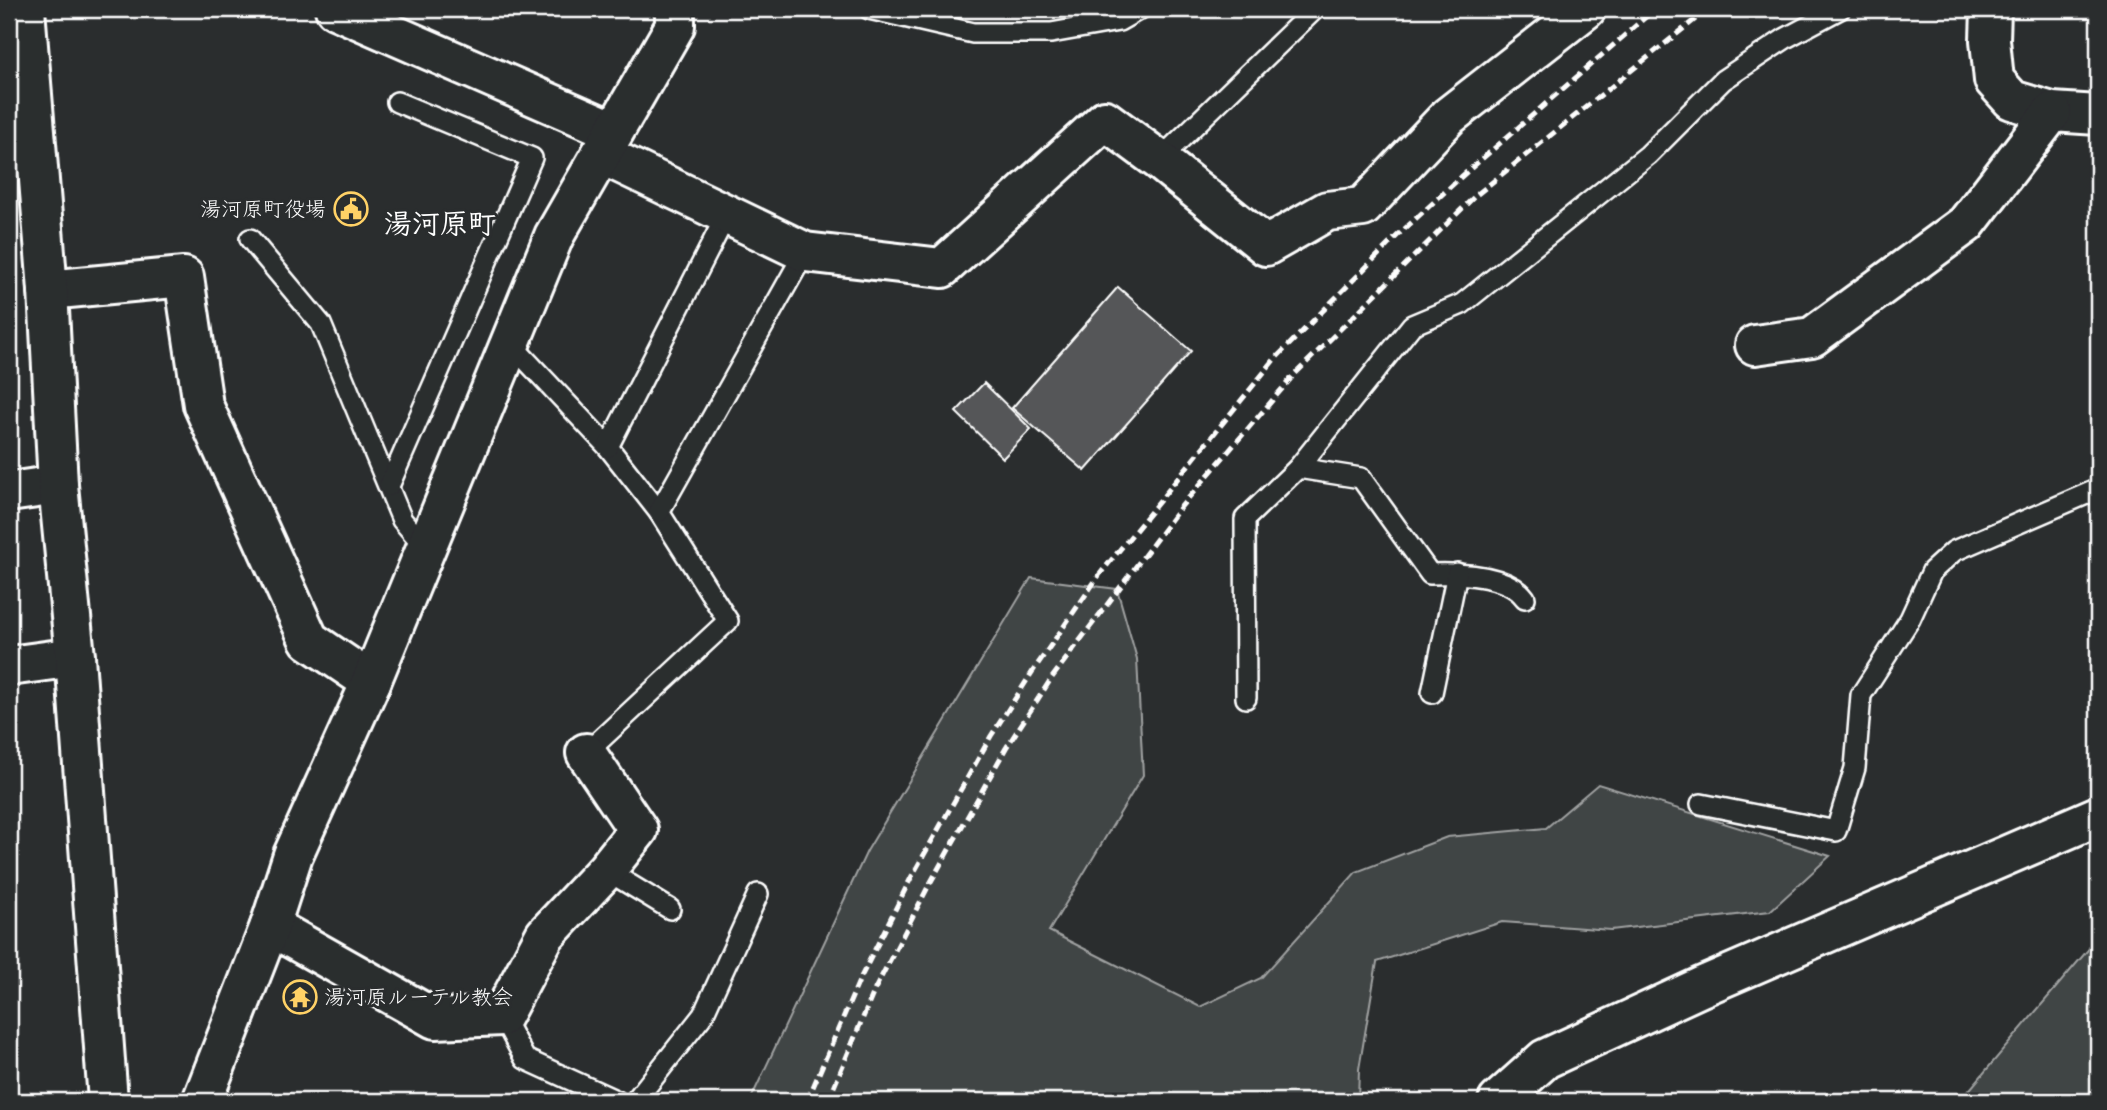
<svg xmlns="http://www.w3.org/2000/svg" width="2107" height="1110" font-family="'Shantell Sans','Klee One',sans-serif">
	<rect width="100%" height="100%" fill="#2a2d2e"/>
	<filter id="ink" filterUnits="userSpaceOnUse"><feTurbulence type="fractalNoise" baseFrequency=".0143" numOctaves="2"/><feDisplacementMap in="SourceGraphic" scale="14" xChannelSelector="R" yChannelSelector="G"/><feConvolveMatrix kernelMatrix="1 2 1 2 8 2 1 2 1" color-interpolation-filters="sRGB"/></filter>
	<g filter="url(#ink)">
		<g fill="#414445" stroke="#a0a2a2" stroke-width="2">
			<path d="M1031 578 1117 589 1137 659 1143 775 1049 931 1200 1007 1261 978 1356 872 1447 837 1546 828 1598 784 1830 856 1770 911 1611 930 1502 922 1377 962 1359 1069 1358 1101H1100L1085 1097 1083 1101H750L867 851Z"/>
			<path d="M2098 938V1101H1960Z"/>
		</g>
		<g fill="#555758" stroke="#fff" stroke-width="2">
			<path d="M1118 287 1191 351 1085 471 1012 408Z"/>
			<path d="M984 383 1031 429 1003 458 956 412Z"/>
		</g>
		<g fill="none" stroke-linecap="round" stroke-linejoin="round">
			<defs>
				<g id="service">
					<path d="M869 9 973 33H1051L1119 21 1140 9"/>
					<path d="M1159 160 1315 9"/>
					<path d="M250 239 321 324 402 520 426 548"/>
					<path d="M510 343 608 447 659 512 728 621 586 753"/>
					<path d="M608 447 727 214"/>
					<path d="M1298 468 1361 478 1430 574C1457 573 1508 574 1525 598"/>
					<path d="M389 486 532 158 397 102"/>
					<path d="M659 512 805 252"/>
					<path d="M1432 693 1457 573"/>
					<path d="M1246 698 1245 519 1298 468 1412 325 1462 304 1648 155 1723 80 1786 38 1840 9"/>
					<path d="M1701 804 1836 831 1855 768 1861 695 1910 619 1932 571 1954 551 2098 489"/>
					<path d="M606 870 670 909"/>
					<path d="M502 1016 525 1059 617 1101"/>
					<path d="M635 1101 703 1015 758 894"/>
				</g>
				<g id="minor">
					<path d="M335 9 614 131"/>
					<path d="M1991 9 1990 40 1994 80 2012 100 2052 112 2098 115"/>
					<path d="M601 154 805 252 942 268 1105 120 1159 160 1266 246 1327 211 1363 207 1449 116 1586 9"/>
					<path d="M48 290 184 277 203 405 309 640 371 682"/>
					<path d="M1755 345 1812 337 1966 224 2052 112"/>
					<path d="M9 492 58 485"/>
					<path d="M9 666 75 657"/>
					<path d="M270 926 435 1019 502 1016 545 935 606 870 638 830 586 753"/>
					<path d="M1498 1101 1545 1059 1701 987 2098 816"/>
				</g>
				<g id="tertiary">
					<path d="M25 9 48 290 58 485 75 657 108 1101"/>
					<path d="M202 1101 270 926 293 855 371 682 554 236 675 26V9"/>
				</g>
			</defs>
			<use href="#service" stroke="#fff" stroke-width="24"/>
			<use href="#minor" stroke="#fff" stroke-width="44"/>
			<use href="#tertiary" stroke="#fff" stroke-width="44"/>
			<use href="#service" stroke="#2a2d2e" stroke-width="19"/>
			<use href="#minor" stroke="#2a2d2e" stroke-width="38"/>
			<use href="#tertiary" stroke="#2a2d2e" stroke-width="38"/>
			<g stroke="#fff" stroke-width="5" stroke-dasharray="10 5" stroke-linecap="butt">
				<path d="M807 1101 859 981 912 876 991 736 1033 671 1100 574 1274 360 1398 235 1461 177 1655 9"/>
				<path d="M828 1101 875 989 928 887 1006 748 1051 679 1179 509 1294 375 1475 196 1708 9"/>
			</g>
		</g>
	</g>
	<defs>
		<symbol id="civic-ring" viewBox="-11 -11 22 22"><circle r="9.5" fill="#2a2d2e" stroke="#ffd166" stroke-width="1.5"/><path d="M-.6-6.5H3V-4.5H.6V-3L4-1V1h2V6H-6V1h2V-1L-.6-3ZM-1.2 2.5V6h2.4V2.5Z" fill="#ffd166"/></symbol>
		<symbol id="temple-ring" viewBox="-11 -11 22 22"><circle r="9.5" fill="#2a2d2e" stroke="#ffd166" stroke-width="1.5"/><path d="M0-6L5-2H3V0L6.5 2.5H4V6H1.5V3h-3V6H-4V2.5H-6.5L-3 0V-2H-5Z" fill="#ffd166"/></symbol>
	</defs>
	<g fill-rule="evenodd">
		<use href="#civic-ring" x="332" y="190" width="38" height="38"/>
		<use href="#temple-ring" x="281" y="978" width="38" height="38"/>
	</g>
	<g text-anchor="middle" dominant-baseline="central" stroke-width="6" stroke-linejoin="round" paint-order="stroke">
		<g font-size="21" fill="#fff" stroke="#2a2d2e" text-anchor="end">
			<text x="326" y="209">湯河原町役場</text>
			<text x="324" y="997" text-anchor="start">湯河原ルーテル教会</text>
		</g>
		<g font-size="28" font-weight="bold" fill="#fff" stroke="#2a2d2e">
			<text x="440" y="223">湯河原町</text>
		</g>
	</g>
	<rect width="2107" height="1110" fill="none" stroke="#2a2d2e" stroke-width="35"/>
	<rect x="18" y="18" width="2072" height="1075" fill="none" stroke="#fff" stroke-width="2.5" filter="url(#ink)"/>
</svg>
